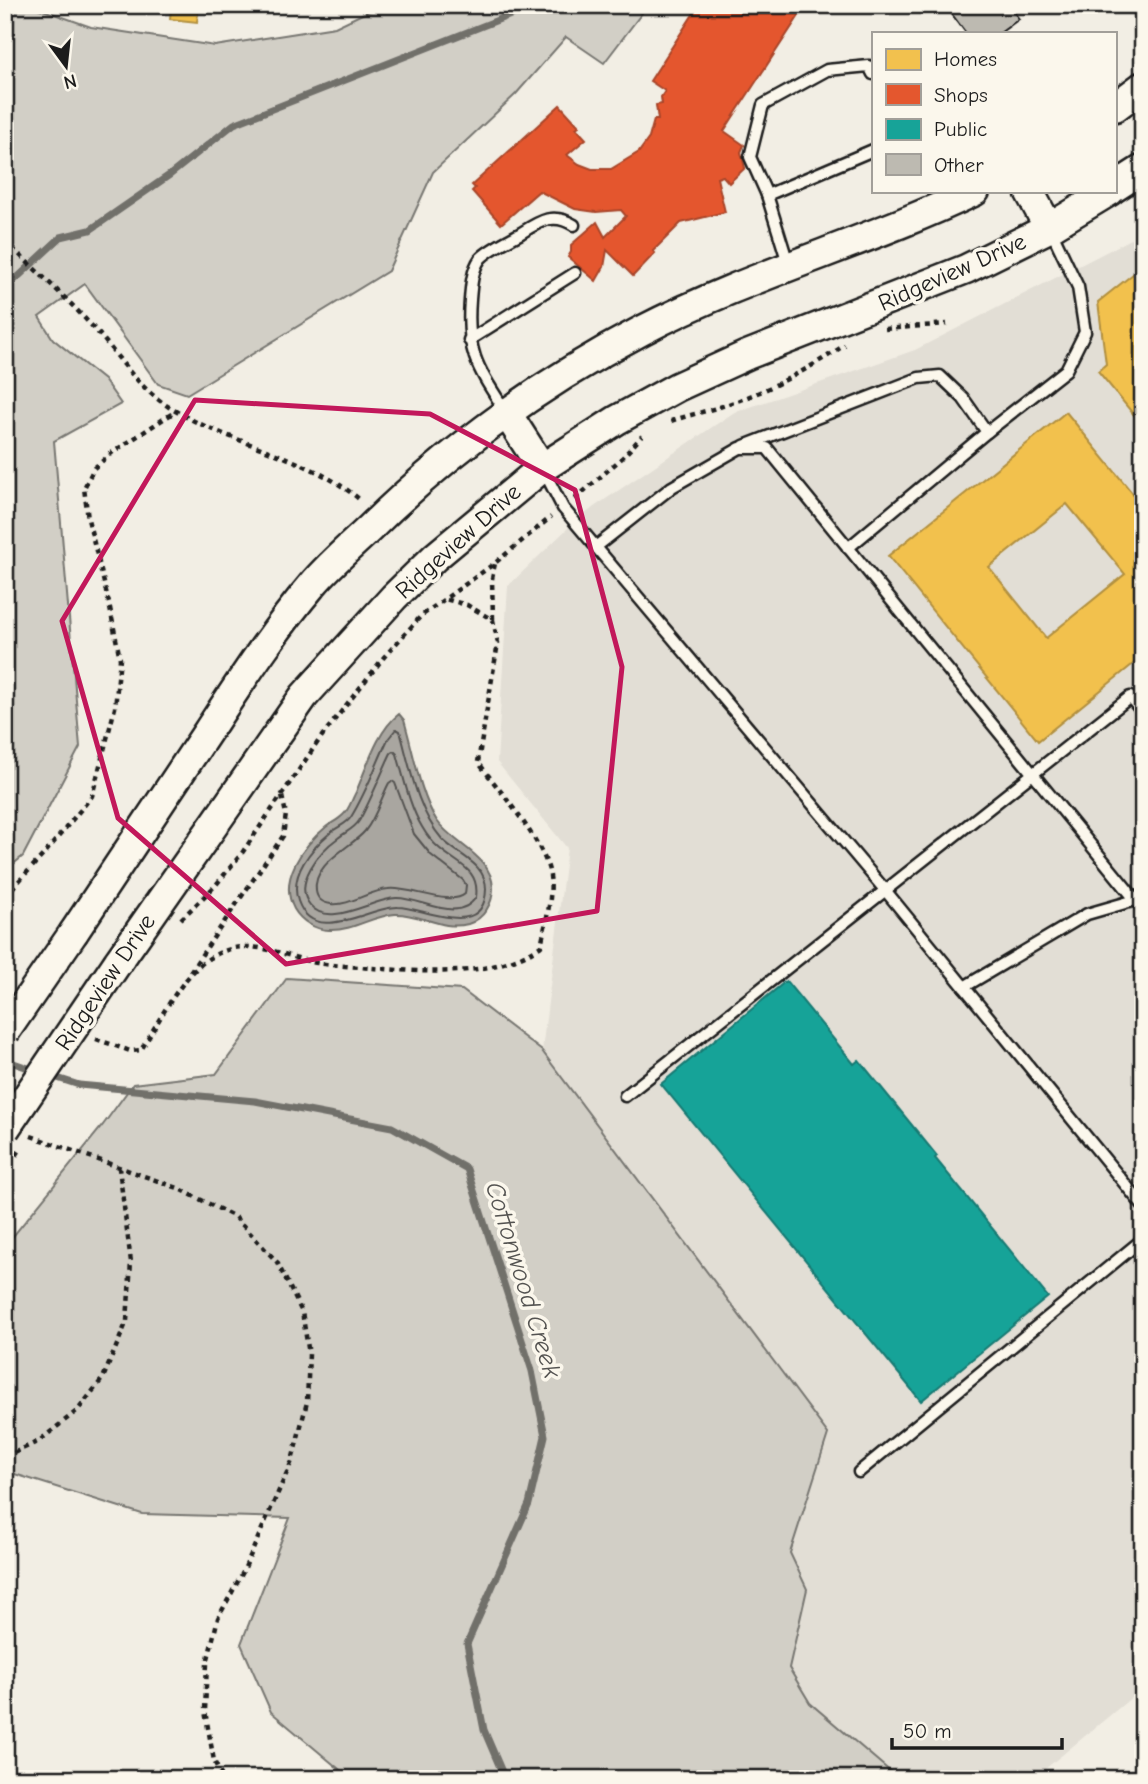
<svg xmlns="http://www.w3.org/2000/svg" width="1148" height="1784" font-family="'Comic Neue',sans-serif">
	<rect width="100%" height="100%" fill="#f2eee4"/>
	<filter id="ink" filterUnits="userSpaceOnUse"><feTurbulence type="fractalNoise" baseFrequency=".0143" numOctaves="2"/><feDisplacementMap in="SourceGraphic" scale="14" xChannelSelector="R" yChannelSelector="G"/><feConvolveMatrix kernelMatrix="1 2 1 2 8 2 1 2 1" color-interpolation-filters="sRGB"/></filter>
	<g filter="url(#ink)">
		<path fill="#e2ded5" d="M1143 233V1688L1033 1779H899L810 1703 789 1668 807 1589 790 1553 828 1434 542 1051 567 848 497 762 508 586 569 527 594 507 733 413 915 350Z"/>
		<g fill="#d2cfc6" stroke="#777671" stroke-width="2">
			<path d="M5 5H29L91 27 215 46 335 27 381 5H648L604 63 566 37 516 94 433 172 388 271 187 394 158 384 85 284 39 317 53 339 104 380 121 404 54 441 80 747 23 856 5 871Z"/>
			<path d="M287 978 462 990 542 1051 828 1434 790 1553 807 1589 789 1668 810 1703 899 1779H351L271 1712 241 1644 290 1518 142 1514 5 1471V1246L103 1125 133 1084 216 1074Z"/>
		</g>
		<path fill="#a9a6a0" stroke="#716f6b" stroke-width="2" d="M399 714 404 720C413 750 420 795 437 821 453 844 492 856 493 888 493 903 484 919 468 924 442 931 420 913 395 914 372 916 353 931 329 930 315 930 301 921 294 909 278 879 303 846 326 827 331 823 338 820 343 815 349 810 352 799 356 792 367 767 377 731 399 714Z"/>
		<g fill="#f2c14e" stroke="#b2903f" stroke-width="2" fill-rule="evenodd">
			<path d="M133 5H199L197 22 170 19 171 8 148 6V8L141 9Z"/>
			<path d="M1143 266V426L1098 371 1106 364 1098 302Z"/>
			<path d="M1066 412 1143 506V656L1038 741 888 556ZM1067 504 1125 574 1046 638 989 567Z"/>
		</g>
		<path fill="#e4572e" stroke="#a84529" stroke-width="2" d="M699 5H806L724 131 744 145 741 152 745 168 729 183 723 176 717 178 725 212 681 223 653 251 655 253 633 276 607 250 604 267 596 281 568 257 571 252V245L597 222 605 237 626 216 621 210 596 212 575 209 539 191 501 224 472 191 475 188 472 185 560 105 579 126 576 128 586 139 567 155 579 164 592 169H611L639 152 649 138 654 120H658L656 105 662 104 661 97 665 91 650 81Z"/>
		<path fill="#17a398" stroke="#187a73" stroke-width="2" d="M786 981 854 1064 859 1060 937 1156 935 1158 1048 1297 921 1401 661 1084Z"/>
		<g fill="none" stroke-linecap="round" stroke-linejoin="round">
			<g stroke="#545351" stroke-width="2">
				<path d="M396 729 400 731C410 767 417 810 442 839 457 855 486 863 486 889 485 941 423 907 398 907 370 906 314 947 298 901 289 874 312 848 330 833 337 827 347 824 351 817 366 793 376 765 388 739Z"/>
				<path d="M394 751 397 754C404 778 409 805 422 827 426 834 433 843 439 848 457 864 480 869 476 897 458 925 421 897 396 898 372 899 329 929 310 905 292 883 321 850 338 838 345 832 354 829 359 821 371 800 380 776 391 753Z"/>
				<path d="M392 781 395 783 414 834 431 855 463 880 466 885 465 894C450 907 409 886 388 889 368 891 350 906 331 904 323 903 317 899 316 891 312 863 352 847 365 831 376 818 381 798 389 783Z"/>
			</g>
			<g stroke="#716f6b" stroke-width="7">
				<path d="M5 289 61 237 90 230 171 174 234 124 536 5"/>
				<path d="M5 1060 37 1071"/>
				<path d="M48 1075 79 1085 255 1101 392 1127 467 1169 532 1371 545 1436 529 1504 467 1644 484 1730 505 1779"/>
			</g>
		</g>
		<path fill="#bdbab1" stroke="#1c1c1c" stroke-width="2" d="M945 5H1009L1019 19 1000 33H966Z"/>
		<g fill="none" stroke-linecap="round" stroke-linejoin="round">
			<defs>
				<g id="service">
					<path d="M767 195 873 150"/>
					<path d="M788 263 767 195 750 157 763 105 827 70 869 66 873 74"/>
					<path d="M469 340 575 273"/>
					<path d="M504 409C477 367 466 352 470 300 471 287 472 270 480 259 487 250 511 239 521 233 540 221 553 212 574 225"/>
					<path d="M987 432 1066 370 1085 332 1078 287 1051 230"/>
					<path d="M744 446 919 378 940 376 963 398 987 432 848 548"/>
					<path d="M544 471 563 508 885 890 1143 1206"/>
					<path d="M597 546 672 487 740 448H767L1143 909"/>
					<path d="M964 987 1087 914 1139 899"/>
					<path d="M625 1096 1130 697 1143 713"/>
					<path d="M859 1472 1143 1239"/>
				</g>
				<g id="secondary">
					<path d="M1115 107 1143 86"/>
					<path d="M1115 187 1143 169"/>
					<path d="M1029 191 1049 228"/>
					<path d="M506 412 542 468"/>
					<path d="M74 932C118 865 163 798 208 731 241 681 274 630 313 584 330 564 350 547 369 529 451 448 539 384 641 331 748 275 866 243 975 191"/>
					<path d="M118 962 304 696 394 597 435 557 542 468 617 420 677 387 747 355 966 269 1049 228 1110 191"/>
				</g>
			</defs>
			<use href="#service" stroke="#1c1c1c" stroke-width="15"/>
			<use href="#secondary" stroke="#1c1c1c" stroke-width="33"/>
			<g stroke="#1c1c1c" stroke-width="4.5" stroke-dasharray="5 5" stroke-linecap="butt">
				<path d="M5 241C33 268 63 294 89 323 118 353 132 383 169 407 229 445 304 453 359 499"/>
				<path d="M885 329 947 324"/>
				<path d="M671 421C692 414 713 410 734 402 774 388 810 368 845 345"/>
				<path d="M575 499 622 458 642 436"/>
				<path d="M493 619 492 579 495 563"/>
				<path d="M5 896 45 853 92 796 115 708 120 659 109 603 88 519 84 488 94 468 113 452 176 411"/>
				<path d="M181 919 215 886 242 853 322 736 384 657 421 616 495 563 551 517"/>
				<path d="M190 972 283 836 286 814 282 796"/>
				<path d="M96 1039 130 1051 141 1050C160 1020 183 971 215 955 248 937 279 954 312 962 331 966 352 966 371 968 428 972 490 979 541 946 545 924 553 898 550 876 546 844 498 789 478 762L498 643 493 620 467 605 445 599"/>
				<path d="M31 1136 178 1188 235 1217 277 1262 302 1312 309 1354 307 1402 292 1461 243 1572 218 1618 207 1663 205 1711 214 1761 223 1779"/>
				<path d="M5 1457 39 1441 78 1410 103 1378 127 1321 131 1262 119 1168"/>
			</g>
			<use href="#service" stroke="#fbf7ec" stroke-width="10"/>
			<use href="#secondary" stroke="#fbf7ec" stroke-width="28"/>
			<defs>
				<g id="secondary-bridge">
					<path d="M5 1032 74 932"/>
					<path d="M5 1129 118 962"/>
				</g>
			</defs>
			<use href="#secondary-bridge" stroke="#1c1c1c" stroke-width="33" stroke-linecap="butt"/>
			<path stroke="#1c1c1c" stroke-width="4.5" stroke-dasharray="5 5" stroke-linecap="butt" d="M5 1172 20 1150"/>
			<use href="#secondary-bridge" stroke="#fbf7ec" stroke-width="28"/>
		</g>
	</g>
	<path fill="none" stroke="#c2185b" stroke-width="5" stroke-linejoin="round" d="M195 400 430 414 575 490 622 667 597 911 286 964 118 818 62 621Z"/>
	<g text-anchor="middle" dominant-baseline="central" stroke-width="7" stroke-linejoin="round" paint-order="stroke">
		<g font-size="24" fill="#1c1c1c" stroke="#fbf7ec">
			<text transform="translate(952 272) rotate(-24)">Ridgeview Drive</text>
			<text transform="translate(458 541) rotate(-42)">Ridgeview Drive</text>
			<text transform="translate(105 982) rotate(-56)">Ridgeview Drive</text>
		</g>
		<g font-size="26" font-style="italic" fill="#545351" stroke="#fbf7ec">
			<text transform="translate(523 1280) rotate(73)">Cottonwood Creek</text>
		</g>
	</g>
	<rect width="1148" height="1784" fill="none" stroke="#fbf7ec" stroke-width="28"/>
	<rect x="14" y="14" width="1120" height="1756" fill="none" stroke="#1c1c1c" stroke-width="2.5" filter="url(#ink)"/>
	<rect x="872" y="32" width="245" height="161" fill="#fbf7ec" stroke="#a29f99" stroke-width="2"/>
	<rect x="886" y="49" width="35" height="21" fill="#f2c14e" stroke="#a29f99" stroke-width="2"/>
	<text x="934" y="66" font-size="21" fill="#1c1c1c">Homes</text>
	<rect x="886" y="84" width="35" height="21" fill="#e4572e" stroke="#a29f99" stroke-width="2"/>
	<text x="934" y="102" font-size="21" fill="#1c1c1c">Shops</text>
	<rect x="886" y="119" width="35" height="21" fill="#17a398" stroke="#a29f99" stroke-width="2"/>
	<text x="934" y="136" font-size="21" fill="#1c1c1c">Public</text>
	<rect x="886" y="154" width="35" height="21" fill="#bdbab1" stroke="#a29f99" stroke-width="2"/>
	<text x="934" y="172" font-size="21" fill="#1c1c1c">Other</text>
	<g transform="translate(66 66) rotate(165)" stroke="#fbf7ec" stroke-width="5" paint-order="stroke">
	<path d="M0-5L12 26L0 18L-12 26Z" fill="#1c1c1c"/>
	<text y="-10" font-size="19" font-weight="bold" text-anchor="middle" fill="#1c1c1c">N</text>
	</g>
	<path d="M892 1738v10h170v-10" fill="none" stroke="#1c1c1c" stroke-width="3.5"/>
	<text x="903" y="1738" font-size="21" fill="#1c1c1c" stroke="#fbf7ec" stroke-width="5" paint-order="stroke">50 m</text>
</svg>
